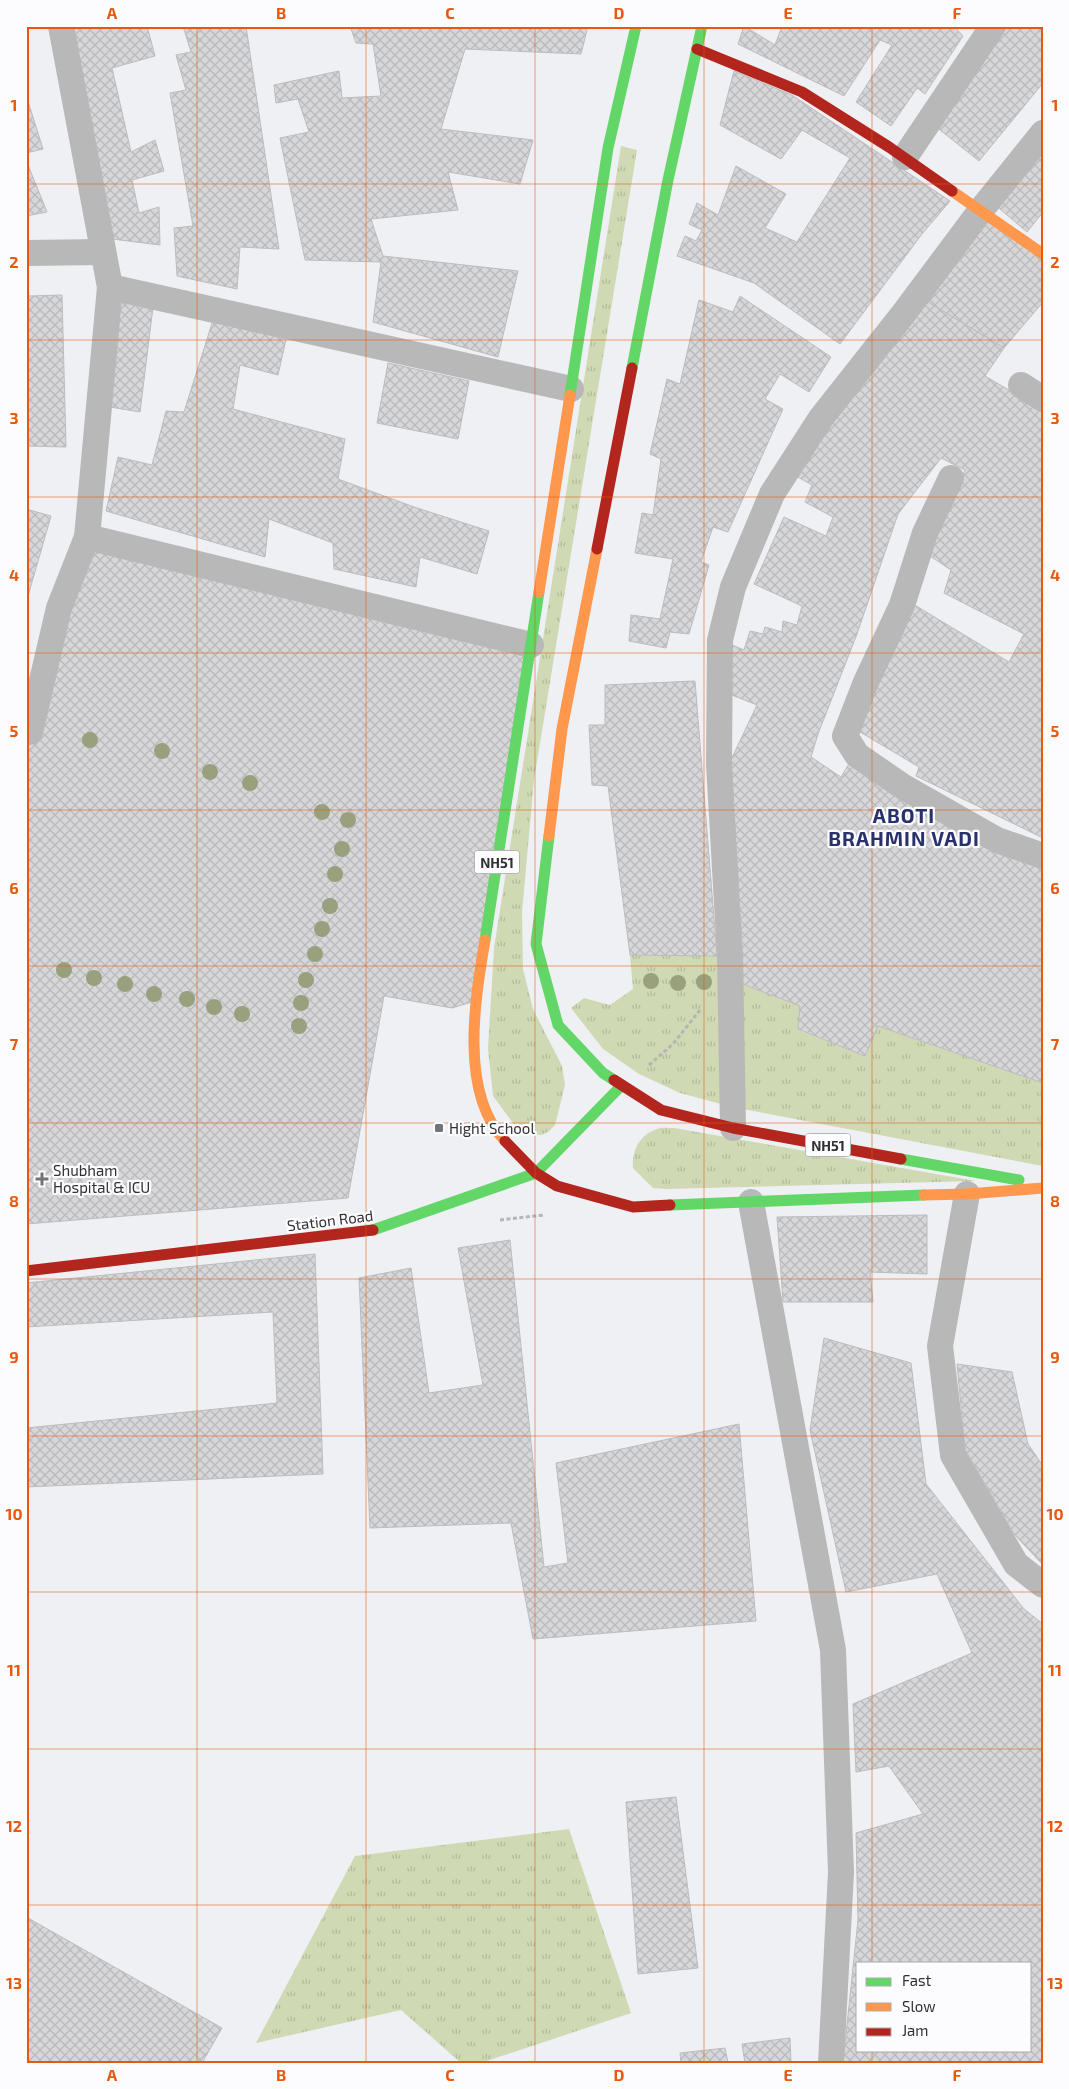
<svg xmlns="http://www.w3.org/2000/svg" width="1069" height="2089" font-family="'Exo 2',sans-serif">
	<defs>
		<pattern id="grass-tufts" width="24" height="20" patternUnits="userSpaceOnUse" patternTransform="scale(1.25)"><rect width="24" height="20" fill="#cfd9b3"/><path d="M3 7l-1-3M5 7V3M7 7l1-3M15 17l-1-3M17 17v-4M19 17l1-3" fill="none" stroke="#b2bb9b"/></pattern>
		<pattern id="building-cross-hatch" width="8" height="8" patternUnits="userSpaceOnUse" patternTransform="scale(1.25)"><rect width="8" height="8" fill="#d7d7da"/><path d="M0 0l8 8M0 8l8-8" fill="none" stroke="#b9b9bc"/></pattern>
	</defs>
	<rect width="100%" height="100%" fill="#eff0f4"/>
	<g fill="url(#grass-tufts)">
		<path d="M621 146 637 150 534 780 522 912 523 969 533 1009 562 1066 565 1085 555 1125 548 1132 541 1135 529 1134 516 1127 493 1096 488 1049 494 948Z"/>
		<path d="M630 955 730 956 731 980 800 1006 799 1030 865 1056 878 1026 1043 1083V1166L732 1107 680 1093 639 1074 603 1049 571 1008 584 998 610 1005 633 989Z"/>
		<path d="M674 1128 976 1181 666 1189 653 1188 633 1168C632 1151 639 1135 657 1129 661 1127 669 1128 674 1128Z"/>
		<path d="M569 1829 631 2013 481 2063H461L401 2010 256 2043 355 1856Z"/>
	</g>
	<g fill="url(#building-cross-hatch)" stroke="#bbbcbf" fill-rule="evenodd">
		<path d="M73 26H147L155 56 112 68 131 152 155 140 164 171 132 180 139 213 159 207 160 245 112 239Z"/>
		<path d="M183 26H246L279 249 240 247 237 289 177 276 174 228 193 226 170 93 186 90 176 55 191 52Z"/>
		<path d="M350 26H588L581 54 465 49 441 129 533 140 520 184 448 172 458 210 371 219 383 256 518 271 498 357 373 322 381 262 305 260 280 138 309 132 298 99 276 103 274 85 339 71 342 98 381 96 373 44 356 43Z"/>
		<path d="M744 26 775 45 782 26H954L963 36 925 94 917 88 891 126 856 102 892 45 880 40 844 96 738 44Z"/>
		<path d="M1002 26H1043V83L979 161 935 126Z"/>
		<path d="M734 71 792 95 950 201 922 234 840 344 754 283 677 256 685 236 696 241 702 230 689 224 697 203 718 215 736 166 786 194 765 228 797 242 850 158 802 130 781 159 720 125Z"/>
		<path d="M26 95 43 149 26 153Z"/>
		<path d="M1043 146V212L1027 232 994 204Z"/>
		<path d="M26 160 47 212 26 216Z"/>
		<path d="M983 217 1043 259V302L1004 348 923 299Z"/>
		<path d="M26 284 29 296 62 295 66 447 26 446Z"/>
		<path d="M740 296 831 357 809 392 780 374 765 399 783 409 728 532 713 527 701 562 709 565 689 634 670 632 666 648 629 641 631 615 660 619 673 559 635 553 642 513 653 515 661 459 650 454 667 379 680 384 699 300 733 312Z"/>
		<path d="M116 299 153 307 140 412 104 406Z"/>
		<path d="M923 299 1004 348 985 376 1043 410V838L916 776 919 767 855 729 913 604 1009 662 1024 634 944 593 951 570 924 552 965 470 941 458 898 514 857 634 818 734 811 757 841 777 850 762 1043 867V1083L878 1026 865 1056 798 1029 800 1006 740 983 729 764 757 705 729 694 730 644 744 650 750 631 763 634 765 627 782 632 783 621 797 625 802 606 754 584 784 517 826 536 833 517 805 502 812 485 796 476 823 426Z"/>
		<path d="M214 317 287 335 278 375 240 365 233 409 345 439 338 479 414 507 489 531 477 574 420 557 416 587 334 569 333 543 269 519 265 557 106 511 118 457 152 465 166 411 184 412Z"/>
		<path d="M388 363 469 381 458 439 377 423Z"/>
		<path d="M26 509 51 516 28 596 26 612Z"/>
		<path d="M87 537 531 645 475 1001 452 1008 384 996 348 1198 26 1224V732Z"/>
		<path d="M695 681 717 956 630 955 608 786 592 785 589 725H605V685Z"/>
		<path d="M927 1215V1274L870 1272 873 1302H783L777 1217Z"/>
		<path d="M510 1240 544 1567 568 1563 556 1463 739 1424 756 1621 533 1639 511 1523 370 1528 359 1278 411 1268 429 1393 483 1385 458 1248Z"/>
		<path d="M315 1254 323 1474 26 1487V1428L277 1403 273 1312 26 1327V1283Z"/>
		<path d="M824 1338 911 1363 926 1484 1024 1609 1043 1624V2063H843L858 1920 856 1833 923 1814 889 1766 856 1772 853 1704 972 1653 937 1574 846 1592 810 1430ZM858 1963H1030V2050H858Z"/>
		<path d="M957 1364 1012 1372 1028 1444 1043 1466V1565L1014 1534 965 1449Z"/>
		<path d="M676 1797 698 1968 638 1974 626 1802Z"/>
		<path d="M28 1918 222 2028 202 2063H26Z"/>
		<path d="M790 2038 791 2063H745L742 2044Z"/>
		<path d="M725 2048 728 2063H681L680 2053Z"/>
	</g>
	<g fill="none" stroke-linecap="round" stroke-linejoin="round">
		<g stroke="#b5b5b6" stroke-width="3" stroke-dasharray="4 2.5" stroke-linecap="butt">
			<path d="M649 1065 673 1044 700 1010"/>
			<path d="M500 1220 544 1215"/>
		</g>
		<g stroke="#b9b8b8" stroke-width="26">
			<path d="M905 157 993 26"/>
			<path d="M26 253 103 252"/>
			<path d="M110 287 571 389"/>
			<path d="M1021 385 1043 399"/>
			<path d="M951 478 925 533 902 605 866 682 845 736 857 755 902 786 997 840 1043 856"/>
			<path d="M87 537 531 645"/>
			<path d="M26 732H30L59 608 87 537 110 287 61 26"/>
			<path d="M733 1128 730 956 719 764 720 640 733 587 772 494 821 418 904 313 981 210 1043 133"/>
			<path d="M967 1194 940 1346 953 1455 1016 1564 1043 1585"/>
			<path d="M751 1202 833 1650 841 1872 831 2063"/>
		</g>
		<g stroke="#63d668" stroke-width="11">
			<path d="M632 368 668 180 702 26"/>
			<path d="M570 395 608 148 636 26"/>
			<path d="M549 836 536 944 558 1025 603 1073 614 1080"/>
			<path d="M485 940 539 592"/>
			<path d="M901 1159 1019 1180"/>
			<path d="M670 1205 924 1195"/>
			<path d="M373 1230 536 1173 622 1085"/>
		</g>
		<g stroke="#ff974d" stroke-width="11">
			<path d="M952 191 1043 254"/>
			<path d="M539 592 570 395"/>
			<path d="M549 836 562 729 597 549"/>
			<path d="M485 940C475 999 459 1093 505 1141"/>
			<path d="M924 1195 967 1194 1043 1188"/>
		</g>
		<g stroke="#b3261e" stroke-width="11">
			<path d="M697 49 802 92 889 147 952 191"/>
			<path d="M597 549 632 368"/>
			<path d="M614 1080 661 1110 733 1128 901 1159"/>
			<path d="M505 1141 536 1173 557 1186 633 1207 670 1205"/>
			<path d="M26 1271 373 1230"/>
		</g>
	</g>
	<g fill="#98a07e">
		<circle cx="90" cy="740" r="8"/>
		<circle cx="162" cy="751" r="8"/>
		<circle cx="210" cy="772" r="8"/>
		<circle cx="250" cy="783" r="8"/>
		<circle cx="322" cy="812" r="8"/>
		<circle cx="348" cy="820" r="8"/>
		<circle cx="342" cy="849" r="8"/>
		<circle cx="335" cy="874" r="8"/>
		<circle cx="330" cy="906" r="8"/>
		<circle cx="322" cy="929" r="8"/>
		<circle cx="315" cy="954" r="8"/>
		<circle cx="64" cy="970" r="8"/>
		<circle cx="94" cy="978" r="8"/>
		<circle cx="306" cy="980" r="8"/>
		<circle cx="651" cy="981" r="8"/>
		<circle cx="704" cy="982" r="8"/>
		<circle cx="678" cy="983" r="8"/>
		<circle cx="125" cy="984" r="8"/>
		<circle cx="154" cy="994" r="8"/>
		<circle cx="187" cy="999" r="8"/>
		<circle cx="301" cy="1003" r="8"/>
		<circle cx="214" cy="1007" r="8"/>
		<circle cx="242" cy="1014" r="8"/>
		<circle cx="299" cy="1026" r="8"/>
	</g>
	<path fill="none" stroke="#e8590c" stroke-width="1" stroke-opacity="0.55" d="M197 26V2063M366 26V2063M535 26V2063M704 26V2063M872 26V1963M26 184H1043M26 340H1043M26 497H1043M26 653H1043M26 810H1043M26 966H1043M26 1123H1043M26 1279H1043M26 1436H1043M26 1592H1043M26 1749H1043M26 1905H1043M872 2050V2063"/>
	<g fill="#737477" stroke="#fcfcfe" stroke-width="2">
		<rect x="434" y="1123" width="10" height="10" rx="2.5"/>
		<path d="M39.5 1171.5h5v5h5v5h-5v5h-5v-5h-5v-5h5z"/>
	</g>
	<g text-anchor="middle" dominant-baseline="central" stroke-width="4.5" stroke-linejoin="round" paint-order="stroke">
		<g fill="#fcfcfe" stroke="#6d6e71" stroke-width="1">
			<rect x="474.5" y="850.5" width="45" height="23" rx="4"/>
			<rect x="805.5" y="1133.5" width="45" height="23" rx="4"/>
		</g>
		<g font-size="14" font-weight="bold" fill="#303134">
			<text x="497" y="862">NH51</text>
			<text x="828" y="1145">NH51</text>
		</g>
		<g font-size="15" fill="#303134" stroke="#fcfcfe" text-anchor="start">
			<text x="449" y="1128">Hight School</text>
			<text x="53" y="1170">Shubham<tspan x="53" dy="17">Hospital &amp; ICU</tspan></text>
		</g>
		<g font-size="15" fill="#303134" stroke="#fcfcfe">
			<text transform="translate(330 1220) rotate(-7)">Station Road</text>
		</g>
		<g font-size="20" font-weight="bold" letter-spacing="1" fill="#28316b" stroke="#fcfcfe">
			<text x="904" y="815">ABOTI<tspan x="904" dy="23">BRAHMIN VADI</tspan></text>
		</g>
	</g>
	<rect width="1069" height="2089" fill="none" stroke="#fcfcfe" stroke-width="55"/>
	<rect x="856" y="1962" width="175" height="90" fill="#fcfcfe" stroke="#aaabad"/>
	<rect x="866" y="1978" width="25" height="8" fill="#63d668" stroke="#aaabad"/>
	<text x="902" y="1986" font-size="15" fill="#303134">Fast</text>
	<rect x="866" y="2003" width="25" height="8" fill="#ff974d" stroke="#aaabad"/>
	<text x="902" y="2012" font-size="15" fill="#303134">Slow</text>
	<rect x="866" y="2028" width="25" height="8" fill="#b3261e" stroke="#aaabad"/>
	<text x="902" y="2036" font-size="15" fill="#303134">Jam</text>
	<rect x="28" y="28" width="1014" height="2034" fill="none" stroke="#e8590c" stroke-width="2"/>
	<g font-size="16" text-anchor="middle" font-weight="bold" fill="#e8590c">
		<text x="112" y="19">A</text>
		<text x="281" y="19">B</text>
		<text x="450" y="19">C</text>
		<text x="619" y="19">D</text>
		<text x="788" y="19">E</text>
		<text x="957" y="19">F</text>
		<text x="14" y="111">1</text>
		<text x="1055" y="111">1</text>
		<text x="14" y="268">2</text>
		<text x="1055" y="268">2</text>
		<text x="14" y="424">3</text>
		<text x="1055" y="424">3</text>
		<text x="14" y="581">4</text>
		<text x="1055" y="581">4</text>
		<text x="14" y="737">5</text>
		<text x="1055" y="737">5</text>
		<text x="14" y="894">6</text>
		<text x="1055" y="894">6</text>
		<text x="14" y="1050">7</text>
		<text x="1055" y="1050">7</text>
		<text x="14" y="1207">8</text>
		<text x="1055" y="1207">8</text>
		<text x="14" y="1363">9</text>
		<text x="1055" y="1363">9</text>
		<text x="14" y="1520">10</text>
		<text x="1055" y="1520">10</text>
		<text x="14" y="1676">11</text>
		<text x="1055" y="1676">11</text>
		<text x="14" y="1832">12</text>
		<text x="1055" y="1832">12</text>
		<text x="14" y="1989">13</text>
		<text x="1055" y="1989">13</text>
		<text x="112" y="2081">A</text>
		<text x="281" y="2081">B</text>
		<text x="450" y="2081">C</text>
		<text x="619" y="2081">D</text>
		<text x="788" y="2081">E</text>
		<text x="957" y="2081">F</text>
	</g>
</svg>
